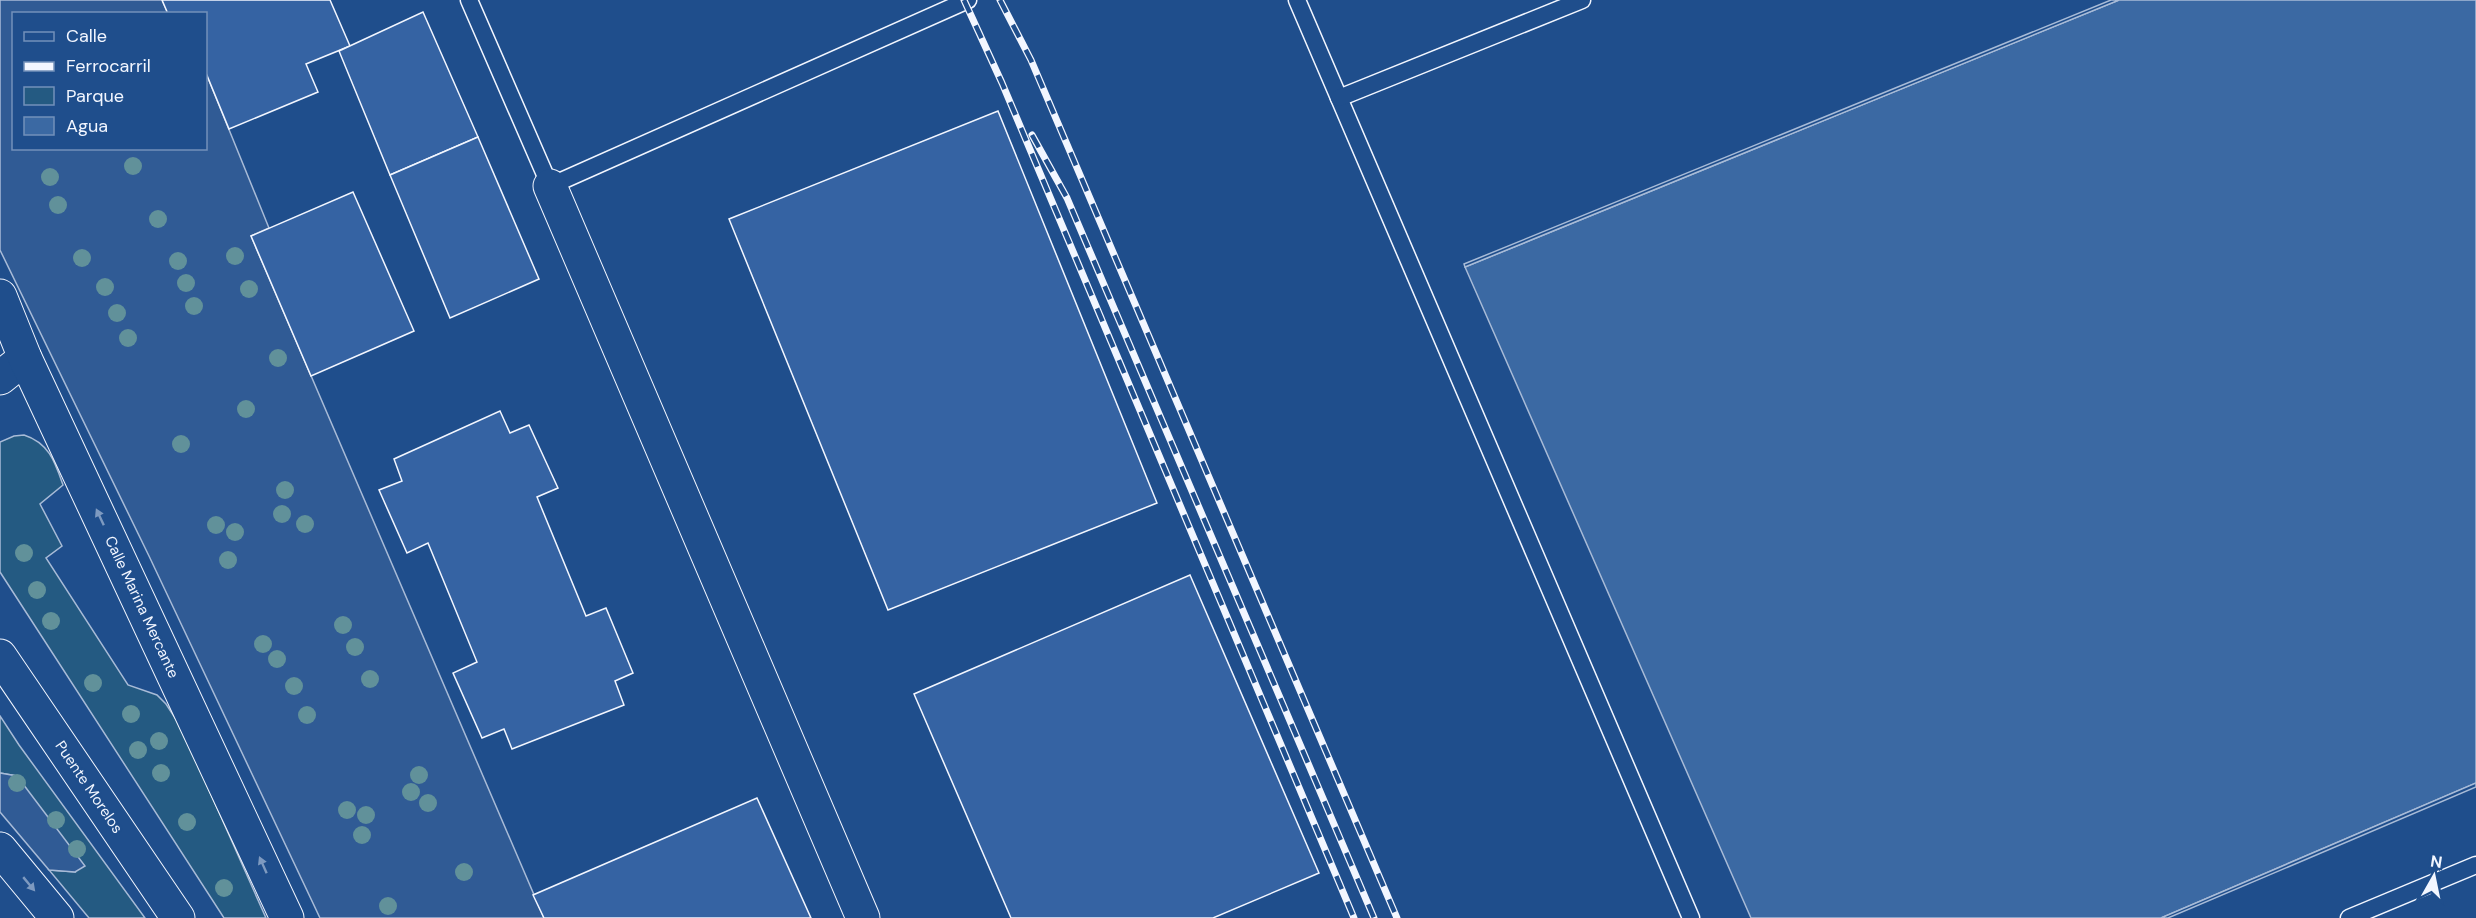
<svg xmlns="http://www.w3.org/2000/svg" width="2476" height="918" font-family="'DM Sans',sans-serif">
	<rect width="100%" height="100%" fill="#1f4e8c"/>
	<g fill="#245a82" stroke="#a8bbd7" stroke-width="1.5">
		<path d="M24 435C49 443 55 462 63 485L40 504 62 546 46 558 128 685 157 695 166 704 181 727 266 918H224L0 572V442L14 436Z"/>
		<path d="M0 716 19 745 145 918H89L49 870 75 872 17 776 0 773Z"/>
	</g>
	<g fill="#305b95" stroke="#a8bbd7" stroke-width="1.5">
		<path d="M0 0H162L168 13 14 14V148H206V73L269 228 251 236 544 918H320L149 556 0 250Z"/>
		<path d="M0 773 17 776 85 866 75 872 49 870 0 812Z"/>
	</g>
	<path fill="#3b69a3" stroke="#a8bbd7" stroke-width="1.5" d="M2119 0H2476V783L2161 918H1751L1465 267Z"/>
	<g fill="#1f4e8c" stroke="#a8bbd7" stroke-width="1.5">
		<path d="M2111 0H2119L1465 267 1464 264Z"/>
		<path d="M2476 783V787L2168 918H2161Z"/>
	</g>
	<g fill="#3563a3" stroke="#f2f6ff" stroke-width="1.5">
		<path d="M162 0H330L350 46 306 64 318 92 229 129 206 73V14H168Z"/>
		<path d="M423 12 478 137 390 175 339 51Z"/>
		<path d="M998 111 1157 503 888 610 729 219Z"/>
		<path d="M478 137 539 279 450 318 390 175Z"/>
		<path d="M353 192 414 331 311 376 251 236Z"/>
		<path d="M500 411 510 433 529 425 558 488 537 497 586 616 606 608 633 673 615 681 624 705 512 749 504 729 482 738 453 673 477 662 428 543 407 553 379 490 402 481 394 459Z"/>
		<path d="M1190 575 1319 873 1213 918H1011L914 694Z"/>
		<path d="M757 798 811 918H544L533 895Z"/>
	</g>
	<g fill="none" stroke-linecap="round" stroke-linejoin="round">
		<defs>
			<g id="service">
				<path d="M469 0 550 186 968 0"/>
				<path d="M1297 0 1691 918"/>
				<path d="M1339 98 1582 0"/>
				<path d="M2349 918 2476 865"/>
			</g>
			<g id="minor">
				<path d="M550 186 863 918"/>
				<path d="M0 378 25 358"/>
			</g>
			<g id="primary">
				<path d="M0 296 25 358 287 918"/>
				<path d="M0 656 178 918"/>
				<path d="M0 849 57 918"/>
			</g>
		</defs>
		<use href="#service" stroke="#f2f6ff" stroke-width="19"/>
		<use href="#minor" stroke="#f2f6ff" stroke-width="35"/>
		<use href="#primary" stroke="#f2f6ff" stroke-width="35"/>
		<use href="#service" stroke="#1f4e8c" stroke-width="16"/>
		<use href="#minor" stroke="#1f4e8c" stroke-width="33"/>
		<use href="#primary" stroke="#1f4e8c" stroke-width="33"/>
		<defs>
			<g id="rail">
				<path d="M964 0 1002 83 1354 918"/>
				<path d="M1000 0 1031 60 1397 918"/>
				<path d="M1032 135 1067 198 1374 918"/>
			</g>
		</defs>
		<use href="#rail" stroke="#f2f6ff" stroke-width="7"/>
		<use href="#rail" stroke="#1f4e8c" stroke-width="4.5" stroke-dasharray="14" stroke-linecap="butt"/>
	</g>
	<g fill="#61919a">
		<circle cx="133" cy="166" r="9"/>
		<circle cx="50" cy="177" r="9"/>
		<circle cx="58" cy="205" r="9"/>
		<circle cx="158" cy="219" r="9"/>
		<circle cx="235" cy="256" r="9"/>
		<circle cx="82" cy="258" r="9"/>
		<circle cx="178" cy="261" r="9"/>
		<circle cx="186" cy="283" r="9"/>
		<circle cx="105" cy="287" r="9"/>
		<circle cx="249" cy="289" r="9"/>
		<circle cx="194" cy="306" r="9"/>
		<circle cx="117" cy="313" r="9"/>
		<circle cx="128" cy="338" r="9"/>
		<circle cx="278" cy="358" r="9"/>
		<circle cx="246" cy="409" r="9"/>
		<circle cx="181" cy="444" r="9"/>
		<circle cx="285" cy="490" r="9"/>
		<circle cx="282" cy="514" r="9"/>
		<circle cx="305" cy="524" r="9"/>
		<circle cx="216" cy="525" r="9"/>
		<circle cx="235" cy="532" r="9"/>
		<circle cx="24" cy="553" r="9"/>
		<circle cx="228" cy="560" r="9"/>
		<circle cx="37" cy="590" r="9"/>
		<circle cx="51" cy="621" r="9"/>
		<circle cx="343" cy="625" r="9"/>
		<circle cx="263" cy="644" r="9"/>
		<circle cx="355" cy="647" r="9"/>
		<circle cx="277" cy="659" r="9"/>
		<circle cx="370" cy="679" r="9"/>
		<circle cx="93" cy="683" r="9"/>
		<circle cx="294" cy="686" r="9"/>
		<circle cx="131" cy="714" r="9"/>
		<circle cx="307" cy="715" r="9"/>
		<circle cx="159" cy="741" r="9"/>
		<circle cx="138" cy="750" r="9"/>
		<circle cx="161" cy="773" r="9"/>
		<circle cx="419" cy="775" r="9"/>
		<circle cx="17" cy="783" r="9"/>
		<circle cx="411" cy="792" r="9"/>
		<circle cx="428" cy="803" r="9"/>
		<circle cx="347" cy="810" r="9"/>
		<circle cx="366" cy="815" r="9"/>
		<circle cx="56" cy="820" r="9"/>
		<circle cx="187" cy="822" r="9"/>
		<circle cx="362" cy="835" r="9"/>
		<circle cx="77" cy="849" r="9"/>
		<circle cx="464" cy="872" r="9"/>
		<circle cx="224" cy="888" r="9"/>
		<circle cx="388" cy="906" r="9"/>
	</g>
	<defs><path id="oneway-solid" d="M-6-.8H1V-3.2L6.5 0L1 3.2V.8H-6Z" transform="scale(1.5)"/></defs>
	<g fill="#7e9ac0">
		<use href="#oneway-solid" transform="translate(100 517) rotate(-115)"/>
		<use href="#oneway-solid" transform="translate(263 865) rotate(-114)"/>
		<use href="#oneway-solid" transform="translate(29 884) rotate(50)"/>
	</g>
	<g text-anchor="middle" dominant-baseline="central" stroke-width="4.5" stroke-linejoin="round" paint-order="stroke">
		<g font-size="15" fill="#f2f6ff" stroke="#1f4e8c">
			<text transform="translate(142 607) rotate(65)">Calle Marina Mercante</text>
			<text transform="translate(89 787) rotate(56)">Puente Morelos</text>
		</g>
	</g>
	<rect x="12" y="12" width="195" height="138" fill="#1f4e8c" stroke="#7391ba" stroke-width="1.5"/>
	<rect x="24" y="32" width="30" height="9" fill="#1f4e8c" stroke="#7391ba" stroke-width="1.5"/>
	<text x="66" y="42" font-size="18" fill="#f2f6ff">Calle</text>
	<rect x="24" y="62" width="30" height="9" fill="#f2f6ff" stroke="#7391ba" stroke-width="1.5"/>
	<text x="66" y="72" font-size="18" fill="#f2f6ff">Ferrocarril</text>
	<rect x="24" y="87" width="30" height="18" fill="#245a82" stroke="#7391ba" stroke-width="1.5"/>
	<text x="66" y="102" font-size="18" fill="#f2f6ff">Parque</text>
	<rect x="24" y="117" width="30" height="18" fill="#3b69a3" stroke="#7391ba" stroke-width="1.5"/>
	<text x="66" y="132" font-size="18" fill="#f2f6ff">Agua</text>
	<g transform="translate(2434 876) rotate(9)" stroke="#1f4e8c" stroke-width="4.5" paint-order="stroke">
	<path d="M0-4.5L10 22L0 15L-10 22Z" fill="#f2f6ff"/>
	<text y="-9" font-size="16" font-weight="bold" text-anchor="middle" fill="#f2f6ff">N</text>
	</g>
</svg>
